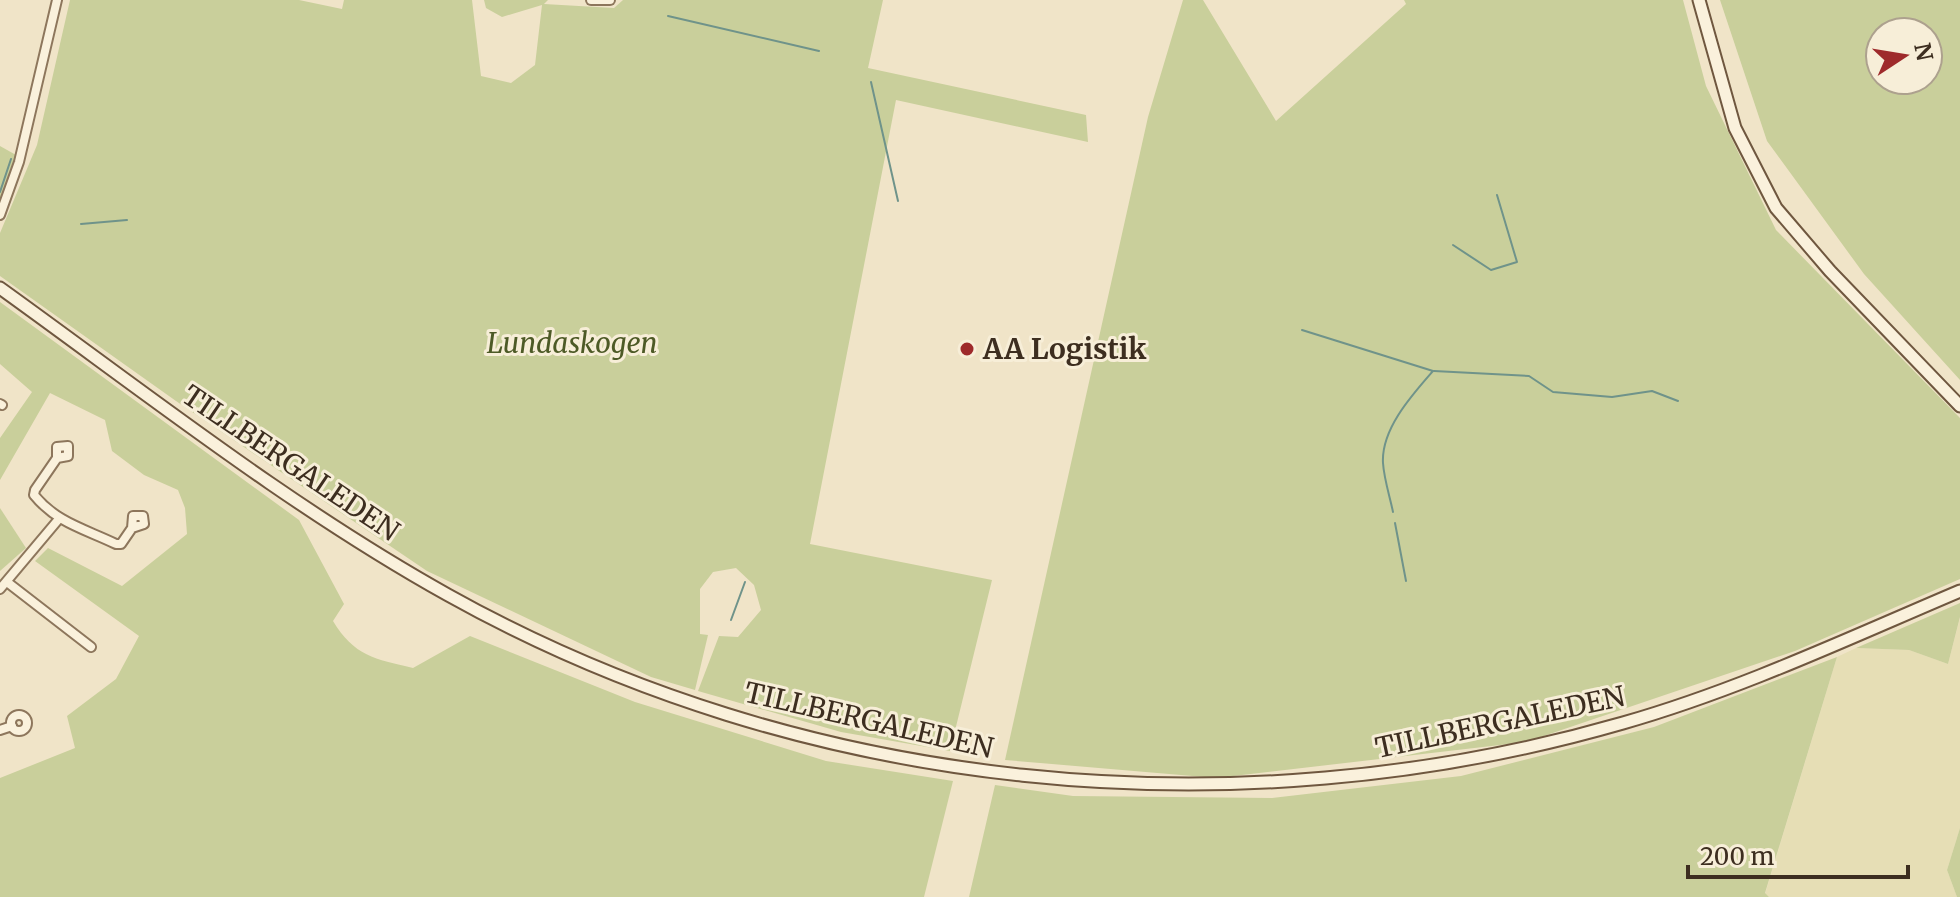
<svg xmlns="http://www.w3.org/2000/svg" width="1960" height="897" font-family="Merriweather,serif">
	<rect width="100%" height="100%" fill="#f0e4c8"/>
	<path fill="#e6deb5" d="M1960 618V828L1947 870 1957 897H1769L1765 894 1837 657 1856 648 1909 650 1948 664Z"/>
	<g fill="#c9cf9b" fill-rule="evenodd">
		<path d="M70 0H299L342 9 344 0H472L481 76 511 83 535 65 542 5 502 17 486 8 484 0H548L544 4 614 8 623 0H883L868 68 1086 115 1088 142 896 100 810 544 992 580 950 751 841 732 698 691 719 636 738 637 761 610 754 585 736 568 713 572 700 589V634L708 635 695 690 651 677 427 571 176 401 0 276V233L37 145Z"/>
		<path d="M1183 0H1203L1276 121 1406 4 1404 0H1683L1706 86 1776 230 1960 418V579L1795 651 1526 742 1216 778 1005 760 1148 117Z"/>
		<path d="M1720 0H1960V380L1864 274 1767 141ZM1880 32H1928V80H1880Z"/>
		<path d="M0 146 16 155 0 199Z"/>
		<path d="M0 302 299 520 344 604 333 621C354 656 375 659 413 668L470 636 635 702 826 761 953 781 924 897H0V778L75 748 67 716 116 679 139 636 35 561 48 548 122 586 187 534 185 508 178 490 144 475 112 451 105 420 50 393 0 480V438L32 392 0 364Z"/>
		<path d="M0 508 26 548 0 571Z"/>
		<path d="M1960 603V617L1948 664 1909 650 1856 648Z"/>
		<path d="M1837 657 1765 893 1769 897H969L995 785 1073 796 1272 798 1461 776 1654 727Z"/>
		<path d="M1960 828V897H1957L1947 870Z"/>
	</g>
	<g fill="none" stroke-linecap="round" stroke-linejoin="round">
		<g stroke="#6f938a" stroke-width="2">
			<path d="M668 16 819 51"/>
			<path d="M871 82 898 201"/>
			<path d="M0 192 11 159"/>
			<path d="M81 224 127 220"/>
			<path d="M1453 245 1491 270 1517 262 1497 195"/>
			<path d="M1302 330 1433 371C1412 395 1381 429 1383 463 1384 479 1390 497 1393 512"/>
			<path d="M1434 371 1529 376 1553 392 1612 397 1652 391 1678 401"/>
			<path d="M1395 523 1406 581"/>
			<path d="M731 620 745 582"/>
		</g>
		<defs>
			<g id="minor">
				<path d="M591 0H610"/>
				<path d="M0 215 19 162 57 0"/>
				<path d="M0 404 2 405"/>
				<path d="M57 458 68 456V446L57 447V458L35 490 34 495C57 523 85 529 116 544H121L132 528 133 516H143L144 524 132 528"/>
				<path d="M7 582 91 647"/>
				<path d="M0 589 58 520"/>
				<circle cx="19" cy="723" r="8"/>
				<path d="M0 730 12 726"/>
			</g>
			<g id="secondary">
				<path d="M1699 0 1735 128 1776 208 1830 271 1960 406"/>
				<path d="M0 288C146 393 290 507 448 595 802 793 1235 835 1623 723 1739 690 1849 638 1960 591"/>
			</g>
		</defs>
		<use href="#minor" stroke="#8d765c" stroke-width="12"/>
		<use href="#secondary" stroke="#6f573f" stroke-width="15"/>
		<use href="#minor" stroke="#faf1dc" stroke-width="8"/>
		<use href="#secondary" stroke="#faf1dc" stroke-width="11"/>
	</g>
	<circle fill="#9e2a2b" stroke="#f7eed8" stroke-width="3" cx="967" cy="349" r="8"/>
	<g text-anchor="middle" dominant-baseline="central" stroke-width="6" stroke-linejoin="round" paint-order="stroke">
		<g font-size="28" font-style="italic" fill="#4d5a26" stroke="#f7eed8">
			<text x="572" y="343">Lundaskogen</text>
		</g>
		<g font-size="28" font-weight="bold" fill="#3d2e20" stroke="#f7eed8" text-anchor="start">
			<text x="983" y="349">AA Logistik</text>
		</g>
		<g font-size="28" fill="#3d2e20" stroke="#f7eed8">
			<text transform="translate(291 463) rotate(34)">TILLBERGALEDEN</text>
			<text transform="translate(869 720) rotate(13)">TILLBERGALEDEN</text>
			<text transform="translate(1500 722) rotate(-12)">TILLBERGALEDEN</text>
		</g>
	</g>
	<g transform="translate(1904 56) rotate(78)"><circle r="38" fill="#f7eed8" stroke="#ada18e" stroke-width="2"/>
	<path d="M0-6L14 30L0 20L-14 30Z" fill="#9e2a2b"/>
	<text y="-12" font-size="22" font-weight="bold" text-anchor="middle" fill="#3d2e20">N</text>
	</g>
	<path d="M1688 865v12h220v-12" fill="none" stroke="#3d2e20" stroke-width="4"/>
	<text x="1700" y="865" font-size="24" fill="#3d2e20" stroke="#f7eed8" stroke-width="6" paint-order="stroke">200 m</text>
</svg>
